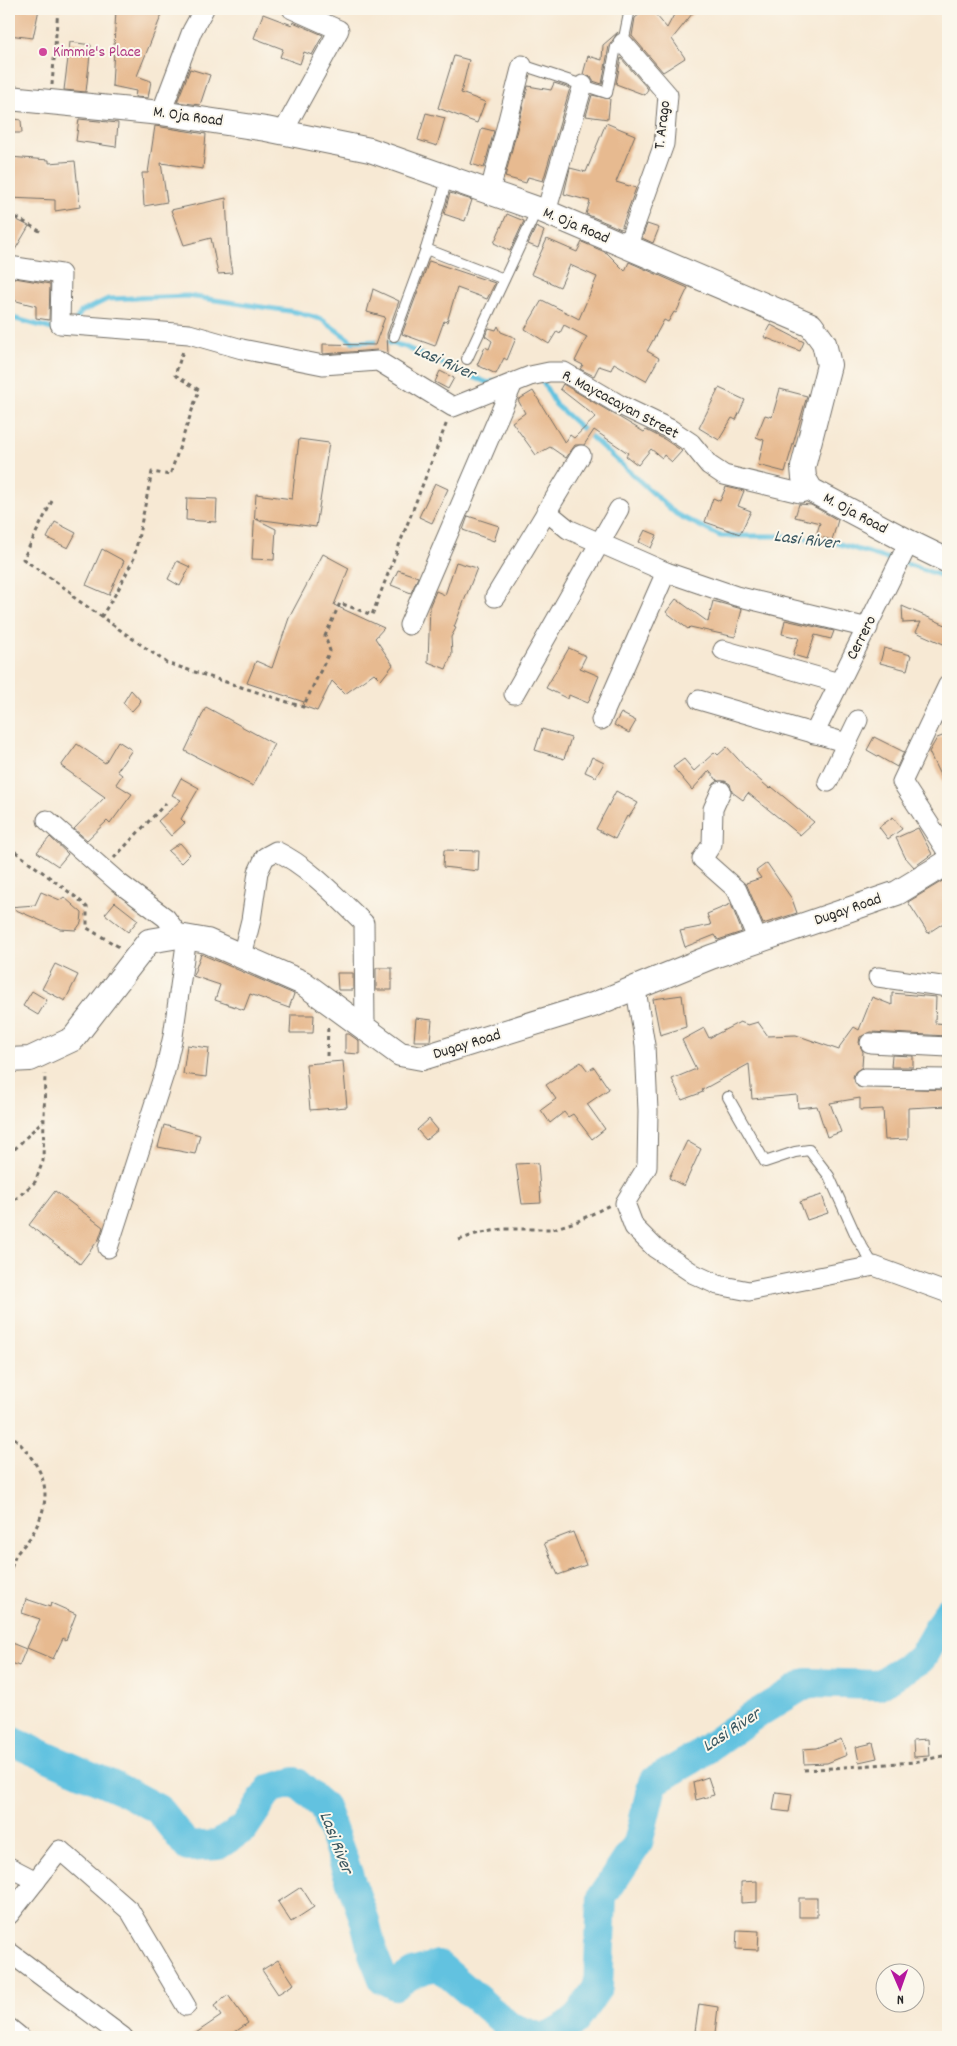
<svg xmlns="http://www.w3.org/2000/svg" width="957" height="2046" font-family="Dekko,sans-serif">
	<rect width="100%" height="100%" fill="#fbf7ec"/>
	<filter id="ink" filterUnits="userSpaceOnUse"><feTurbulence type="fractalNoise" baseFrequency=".02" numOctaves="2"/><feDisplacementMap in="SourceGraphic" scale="10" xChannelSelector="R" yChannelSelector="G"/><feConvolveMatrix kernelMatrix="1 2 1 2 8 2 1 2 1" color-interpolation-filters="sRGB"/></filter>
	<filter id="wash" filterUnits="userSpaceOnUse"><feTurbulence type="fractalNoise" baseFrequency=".0096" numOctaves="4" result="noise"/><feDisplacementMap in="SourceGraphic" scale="20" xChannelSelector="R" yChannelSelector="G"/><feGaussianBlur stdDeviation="1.12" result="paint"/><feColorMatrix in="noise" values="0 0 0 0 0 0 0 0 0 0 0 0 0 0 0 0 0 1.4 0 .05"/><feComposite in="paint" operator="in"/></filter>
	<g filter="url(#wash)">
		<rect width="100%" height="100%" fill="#f7e9d4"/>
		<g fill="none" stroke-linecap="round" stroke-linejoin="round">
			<g stroke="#62c2e0" stroke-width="5">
				<path d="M9 317 59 331"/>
				<path d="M76 320 81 312 108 299 188 296 296 312 321 319 353 342 380 341 403 346 467 375 489 383 494 381"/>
				<path d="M540 377 556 405 676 514 720 536H785L830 541 895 561"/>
				<path d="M904 563 948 578"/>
			</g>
			<g stroke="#62c2e0" stroke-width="30">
				<path d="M9 1740 120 1789 158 1809 188 1847 218 1845 244 1828 270 1789 295 1782 324 1807 365 1921 373 1954 383 1979 395 1985 413 1973 438 1965 510 2027 538 2037"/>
				<path d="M547 2037 574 2022 598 1987 602 1897 638 1843 653 1782 694 1758 753 1716 807 1683 878 1685 921 1659 948 1611"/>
			</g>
		</g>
		<g id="blocks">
			<g fill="#e7ba90">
				<path d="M9 9H39L33 38 9 35Z"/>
				<path d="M116 9H164L137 76 151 81 148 98 135 97 136 91 112 86Z"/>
				<path d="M646 9H651L667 28 677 9H696L672 39 685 58 663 72 632 36 635 18Z"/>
				<path d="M263 14 292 25 293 22 323 35 312 55 304 52 300 64 280 57 283 49 254 38Z"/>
				<path d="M618 32 609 46 602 84 593 81 591 77 583 74 588 56 602 60 603 45Z"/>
				<path d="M70 42 91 45 86 92 64 90Z"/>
				<path d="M454 56 469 60 461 93 485 102 477 123 438 108Z"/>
				<path d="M621 58 648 89 645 95 616 84Z"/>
				<path d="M190 69 210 75 200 105 177 102Z"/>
				<path d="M554 83 570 88 543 181 528 177 526 183 505 177 528 86 551 90Z"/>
				<path d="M592 95 610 99 608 119 586 116Z"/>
				<path d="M426 113 445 118 437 146 418 140Z"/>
				<path d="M9 118 21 120 22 133H9Z"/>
				<path d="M79 119 118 123 116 147 76 141Z"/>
				<path d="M606 123 635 135 616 182 636 188 621 229 586 214 590 201 564 194 570 168 586 172Z"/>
				<path d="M155 126 206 134 203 169 161 163 167 202 144 206 142 173H148Z"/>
				<path d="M482 128 494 131 484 168 471 164Z"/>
				<path d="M9 157 49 160V163L75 161 80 207 55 211V200L9 198Z"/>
				<path d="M450 193 472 200 465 221 444 214Z"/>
				<path d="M226 198 229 255 232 273 218 274 211 238 184 245 171 210Z"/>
				<path d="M507 214 524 221 510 251 494 243Z"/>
				<path d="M9 216 29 226 12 255H9Z"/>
				<path d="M647 224 659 228 653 243 642 238Z"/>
				<path d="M536 227 544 231 538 248 528 244Z"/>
				<path d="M547 239 577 252 582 242 607 253 625 271 629 262 688 288 676 313 674 312 668 322 664 320 647 351 659 358 646 381 614 363 611 370 599 366 594 376 580 369 583 365 575 361 587 337 564 325 560 333 557 331 549 344 525 329 542 300 579 319 597 277 570 265 560 287 531 274Z"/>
				<path d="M429 261 495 283 487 299 457 288 447 322 444 321 435 346 402 334Z"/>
				<path d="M9 277 50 284 49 320 36 318V306L9 299Z"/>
				<path d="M373 289 399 301 387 334 388 354 377 350 323 354V344L375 345 385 317 367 312Z"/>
				<path d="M771 325 804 342 800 351 764 337Z"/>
				<path d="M498 326 501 332 516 338 507 360 504 358 496 374 477 365 485 347 489 349 492 341 485 336 489 328 496 330Z"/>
				<path d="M440 371 454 378 448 389 435 382Z"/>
				<path d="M563 384 644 432 646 430 664 439 682 451 672 462 664 455 662 458 651 449 638 465 626 456 628 453 594 430 584 445H575L566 458 550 447 536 455 512 422 525 413 518 400 533 391 565 443 570 435 574 438 596 417 560 389Z"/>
				<path d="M719 388 745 400 736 420 732 418 719 440 699 428Z"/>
				<path d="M780 389 807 396 785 472 758 465 764 440 756 437 765 415 772 417Z"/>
				<path d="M299 439 329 443 316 527 256 519 276 529 274 560 252 559 256 494 292 499Z"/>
				<path d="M435 483 448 489 432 523 419 517Z"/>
				<path d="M726 487 744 491 738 506 751 511 740 534 705 522 713 498 720 501Z"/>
				<path d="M187 498 217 499 216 522 186 520Z"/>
				<path d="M799 504 811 505 838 520 832 540 816 536 820 523 795 517Z"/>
				<path d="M468 516 499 526 494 541 463 530Z"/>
				<path d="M55 522 76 533 68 548 47 538Z"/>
				<path d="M645 530 657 535 651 548 639 542Z"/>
				<path d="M102 549 124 561 109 595 86 585Z"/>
				<path d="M323 554 349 568 334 605 384 628 375 638 393 665 381 680 374 673 345 694 332 681 317 711 303 706 304 702 247 683 256 661 272 668 289 618Z"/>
				<path d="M177 561 190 567 180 586 168 579Z"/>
				<path d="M456 562 477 568 454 627 456 628 451 637 452 654 446 669 428 662 430 605 436 591 445 595Z"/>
				<path d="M398 570 418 577 411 593 391 585Z"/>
				<path d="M676 599 708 622 713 601 742 609 735 637 690 627 688 629 666 612Z"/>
				<path d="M902 606 948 626V646L916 632 921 622 903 623Z"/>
				<path d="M785 620 834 631 831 639 815 635 807 659 793 655 799 638 782 634Z"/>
				<path d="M569 648 586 656 580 668 599 676 588 703 569 695 568 699 546 688Z"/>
				<path d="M884 648 911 655 907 670 880 663Z"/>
				<path d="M131 690 141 701 132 711 123 703Z"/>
				<path d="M206 707 274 744 253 786 185 751Z"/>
				<path d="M621 713 636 721 629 733 614 725Z"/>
				<path d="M542 729 571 738 564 759 535 750Z"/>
				<path d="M948 734V792L929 752 937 738Z"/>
				<path d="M874 737 904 752 897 767 867 750Z"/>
				<path d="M118 741 132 750 117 771 122 775 116 784 132 794 110 824 107 821 87 840 74 829 105 797 61 766 77 744 105 763Z"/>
				<path d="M727 747 747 769 770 789 772 787 814 822 800 835 748 793 743 800 732 792 730 784 725 781H718L709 771 692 790 673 767 684 759 694 771 715 752 718 755Z"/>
				<path d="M592 757 604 763 596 777 585 772Z"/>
				<path d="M181 778 199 788 181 819 185 823 171 836 158 821 181 800 172 795Z"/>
				<path d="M616 791 638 803 629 817 627 816 615 839 596 829Z"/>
				<path d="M893 817 902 829 888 839 879 827Z"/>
				<path d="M918 828 932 854 914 867 905 857 896 838Z"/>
				<path d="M50 837 68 854 58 866 37 852Z"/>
				<path d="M180 843 190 854 181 863 168 851Z"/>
				<path d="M444 850 479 851 478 871 443 867Z"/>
				<path d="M767 863 792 899 797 913 763 924 746 883 761 878 756 871Z"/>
				<path d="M944 880 948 887V920L928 933 908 902Z"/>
				<path d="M41 892 60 900 64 897 82 913 81 923 76 930 60 929 9 907 35 905Z"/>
				<path d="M115 902 138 920 128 932 105 914Z"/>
				<path d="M731 904 742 932 718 940 715 935 685 947 680 931 711 925 707 914Z"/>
				<path d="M201 954 294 994 289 1008 250 994 244 1010 215 1000 220 985 193 976Z"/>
				<path d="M55 964 78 975 65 1001 42 989Z"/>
				<rect x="376" y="968" width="16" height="22"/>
				<path d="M337 973H353V990H338Z"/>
				<path d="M32 991 47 1000 38 1015 23 1006Z"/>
				<path d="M892 993 936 997 935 1023 948 1024V1036L871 1032 860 1037 859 1043 863 1052 862 1067 855 1072 853 1077 858 1087 948 1090V1106L908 1108V1139L885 1140 883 1109 860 1110V1098L830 1103 841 1132 827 1137 817 1106 798 1108 797 1095 752 1099 749 1064 702 1090 703 1092 682 1100 672 1079 696 1069 682 1040 704 1028 709 1038 740 1022 748 1025 758 1022 768 1036 796 1035 839 1050 840 1046 854 1027 859 1030 872 997 892 1005Z"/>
				<path d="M682 995 686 1027 660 1035 653 999Z"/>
				<path d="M291 1015H314L313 1033H290Z"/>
				<path d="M416 1018 432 1020 430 1041H414Z"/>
				<path d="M345 1034H349L359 1041V1054L345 1053Z"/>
				<path d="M187 1045 209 1048 206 1077 183 1074Z"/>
				<path d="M892 1055 913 1056V1067H891Z"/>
				<path d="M343 1061 347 1107 310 1110 306 1064Z"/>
				<path d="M581 1062 588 1071 594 1067 609 1089 587 1104 605 1129 592 1139 573 1114 568 1117 564 1112 550 1123 541 1110 556 1099 546 1085Z"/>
				<path d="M429 1119 438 1130 426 1140 417 1130Z"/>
				<path d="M164 1125 200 1135 195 1154 158 1147Z"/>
				<path d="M687 1141 701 1149 684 1186 669 1178Z"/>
				<path d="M538 1163 541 1203 522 1204 516 1164Z"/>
				<path d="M55 1191 103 1227 99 1239 80 1264 29 1225Z"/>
				<path d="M822 1195 828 1213 807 1220 800 1202Z"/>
				<path d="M573 1532 586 1565 558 1575 544 1543Z"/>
				<path d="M26 1599 50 1607 51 1603 76 1614 66 1640 63 1638 53 1659 27 1648 40 1619 22 1613Z"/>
				<path d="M9 1642 26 1649 19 1666 9 1662Z"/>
				<path d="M841 1739 847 1755 827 1763 804 1764 803 1749 817 1748Z"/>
				<path d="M928 1739 929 1756 914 1757 913 1740Z"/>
				<path d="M873 1743 877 1758 859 1762 856 1747Z"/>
				<path d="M708 1777 714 1795 696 1800 693 1782Z"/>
				<path d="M776 1792 792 1794 789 1812 773 1810Z"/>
				<path d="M757 1881V1902L741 1903V1882Z"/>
				<path d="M301 1887 314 1907 291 1922 278 1902Z"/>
				<rect x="799" y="1898" width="18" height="19"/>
				<path d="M737 1930 759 1931 758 1950 736 1949Z"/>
				<path d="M278 1960 294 1984 278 1994 262 1970Z"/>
				<path d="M228 1995 248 2023 228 2037H190L221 2016 214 2006Z"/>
				<path d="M699 2004 718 2007 715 2033 695 2031Z"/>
			</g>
		</g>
	</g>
	<g filter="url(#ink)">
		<use href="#blocks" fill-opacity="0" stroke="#726e66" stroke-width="1"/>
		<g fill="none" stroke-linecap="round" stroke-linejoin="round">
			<defs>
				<g id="service">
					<path d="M522 65 607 93 616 47 623 43 630 9"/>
					<path d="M426 249 504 279"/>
					<path d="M394 336 426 249 448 176"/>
					<path d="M467 359 537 209"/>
					<path d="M728 1097 765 1162 795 1152 809 1150 829 1176 857 1238 874 1266"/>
				</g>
				<g id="minor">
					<path d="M623 43 668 95 664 144 627 247"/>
					<path d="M161 113 192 31 204 9"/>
					<path d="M283 132 339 30 292 9"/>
					<path d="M490 191 522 65"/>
					<path d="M546 212 583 85"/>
					<path d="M9 266 61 274 60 324 189 334 242 349 323 365 378 361 453 407 530 376 549 372H564L620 405 670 429 691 443 709 465 724 475 800 493 811 490"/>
					<path d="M546 511 568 529 666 572 736 596 868 628"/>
					<path d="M495 597 581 455"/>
					<path d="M409 625 513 383"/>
					<path d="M723 650 839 683"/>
					<path d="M948 685 902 782 948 853"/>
					<path d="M514 694 619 509"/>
					<path d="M699 700 847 743"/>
					<path d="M601 720 666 572"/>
					<path d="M814 734 909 542"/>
					<path d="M828 782 858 720"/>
					<path d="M721 791 713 809 712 844 702 859 737 890 758 941"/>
					<path d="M47 820 119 883 166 918 179 936"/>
					<path d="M242 956 251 920 258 872 265 857 276 851C307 865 339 899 364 923L365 1029"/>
					<path d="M878 977 948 987"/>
					<path d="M636 990 645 1045 648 1111 647 1167 625 1203 634 1227 655 1248 694 1274 718 1285 749 1291 874 1266 948 1293"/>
					<path d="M870 1043 948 1047"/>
					<path d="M864 1078 948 1079"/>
					<path d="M108 1248 165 1071 173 1036 187 937"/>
					<path d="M9 1867 36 1881"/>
					<path d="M9 1915 60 1850 130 1911 186 2006"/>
					<path d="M9 1952 123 2037"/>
					<path d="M9 2028 20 2037"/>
				</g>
				<g id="tertiary">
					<path d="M9 98 161 113 266 129 370 150 546 212 811 325 824 343 829 365 803 467 804 478 811 490 909 542 948 561"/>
					<path d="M9 1060 30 1059 73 1039 149 941 179 936 207 941 303 983 400 1054 422 1058 593 1005 711 957 897 893 948 862"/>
				</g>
			</defs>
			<use href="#service" stroke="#726e66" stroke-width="12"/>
			<use href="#minor" stroke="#726e66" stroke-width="21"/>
			<use href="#tertiary" stroke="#726e66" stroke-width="26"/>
			<g stroke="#726e66" stroke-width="3" stroke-dasharray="4 4" stroke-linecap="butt">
				<path d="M52 85 58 9"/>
				<path d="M9 213 43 233"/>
				<path d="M52 501 23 559 72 593V596L167 663 303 707 330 651 325 636 340 603 372 615 447 422"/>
				<path d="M101 617 118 590 134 558 152 472 170 475 199 390 175 375 183 351"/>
				<path d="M9 847 77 898 87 907V928L121 948"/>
				<path d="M114 858 166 803"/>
				<path d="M327 1056 328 1025"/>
				<path d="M9 1155 44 1119"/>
				<path d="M9 1205 35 1182 43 1161 45 1074"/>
				<path d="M459 1240 476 1234 503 1229H553L578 1221 610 1205"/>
				<path d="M9 1432C41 1465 58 1489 33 1533 29 1541 21 1547 16 1555 13 1561 11 1569 9 1576"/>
				<path d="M804 1770 914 1762 948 1755"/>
			</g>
			<use href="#service" stroke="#fff" stroke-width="10"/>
			<use href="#minor" stroke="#fff" stroke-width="19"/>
			<use href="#tertiary" stroke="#fff" stroke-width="24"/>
		</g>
	</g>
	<circle fill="#d1479c" stroke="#fbf7ec" stroke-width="2" cx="43" cy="52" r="5"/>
	<g text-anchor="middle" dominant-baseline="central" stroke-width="4" stroke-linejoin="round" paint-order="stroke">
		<g font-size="16" fill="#b23c85" stroke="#fbf7ec" text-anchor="start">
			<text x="53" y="52">Kimmie's Place</text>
		</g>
		<g font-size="16" fill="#2b2b2b" stroke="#fbf7ec">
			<text transform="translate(188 117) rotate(8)">M. Oja Road</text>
			<text transform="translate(663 125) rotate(-83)">T. Arago</text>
			<text transform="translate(576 226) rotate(23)">M. Oja Road</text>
			<text transform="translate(620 405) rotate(28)">R. Maycacayan Street</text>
			<text transform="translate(855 514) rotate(28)">M. Oja Road</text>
			<text transform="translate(862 638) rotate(-63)">Cerrero</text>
			<text transform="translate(848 910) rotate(-19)">Dugay Road</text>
			<text transform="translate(467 1045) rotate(-17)">Dugay Road</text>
		</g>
		<g font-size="18" font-style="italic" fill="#3c5861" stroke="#fbf7ec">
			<text transform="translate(444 363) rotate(24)">Lasi River</text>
			<text transform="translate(806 541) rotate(7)">Lasi River</text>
			<text transform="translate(732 1731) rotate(-33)">Lasi River</text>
			<text transform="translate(335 1843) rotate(69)">Lasi River</text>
		</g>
	</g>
	<rect width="957" height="2046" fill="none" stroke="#fbf7ec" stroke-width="30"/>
	<g transform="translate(900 1988) rotate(178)"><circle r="24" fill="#fbf7ec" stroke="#a8a59f"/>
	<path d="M0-4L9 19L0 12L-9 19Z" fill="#b5179e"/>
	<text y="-8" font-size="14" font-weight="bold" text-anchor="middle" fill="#2b2b2b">N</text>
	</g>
</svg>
